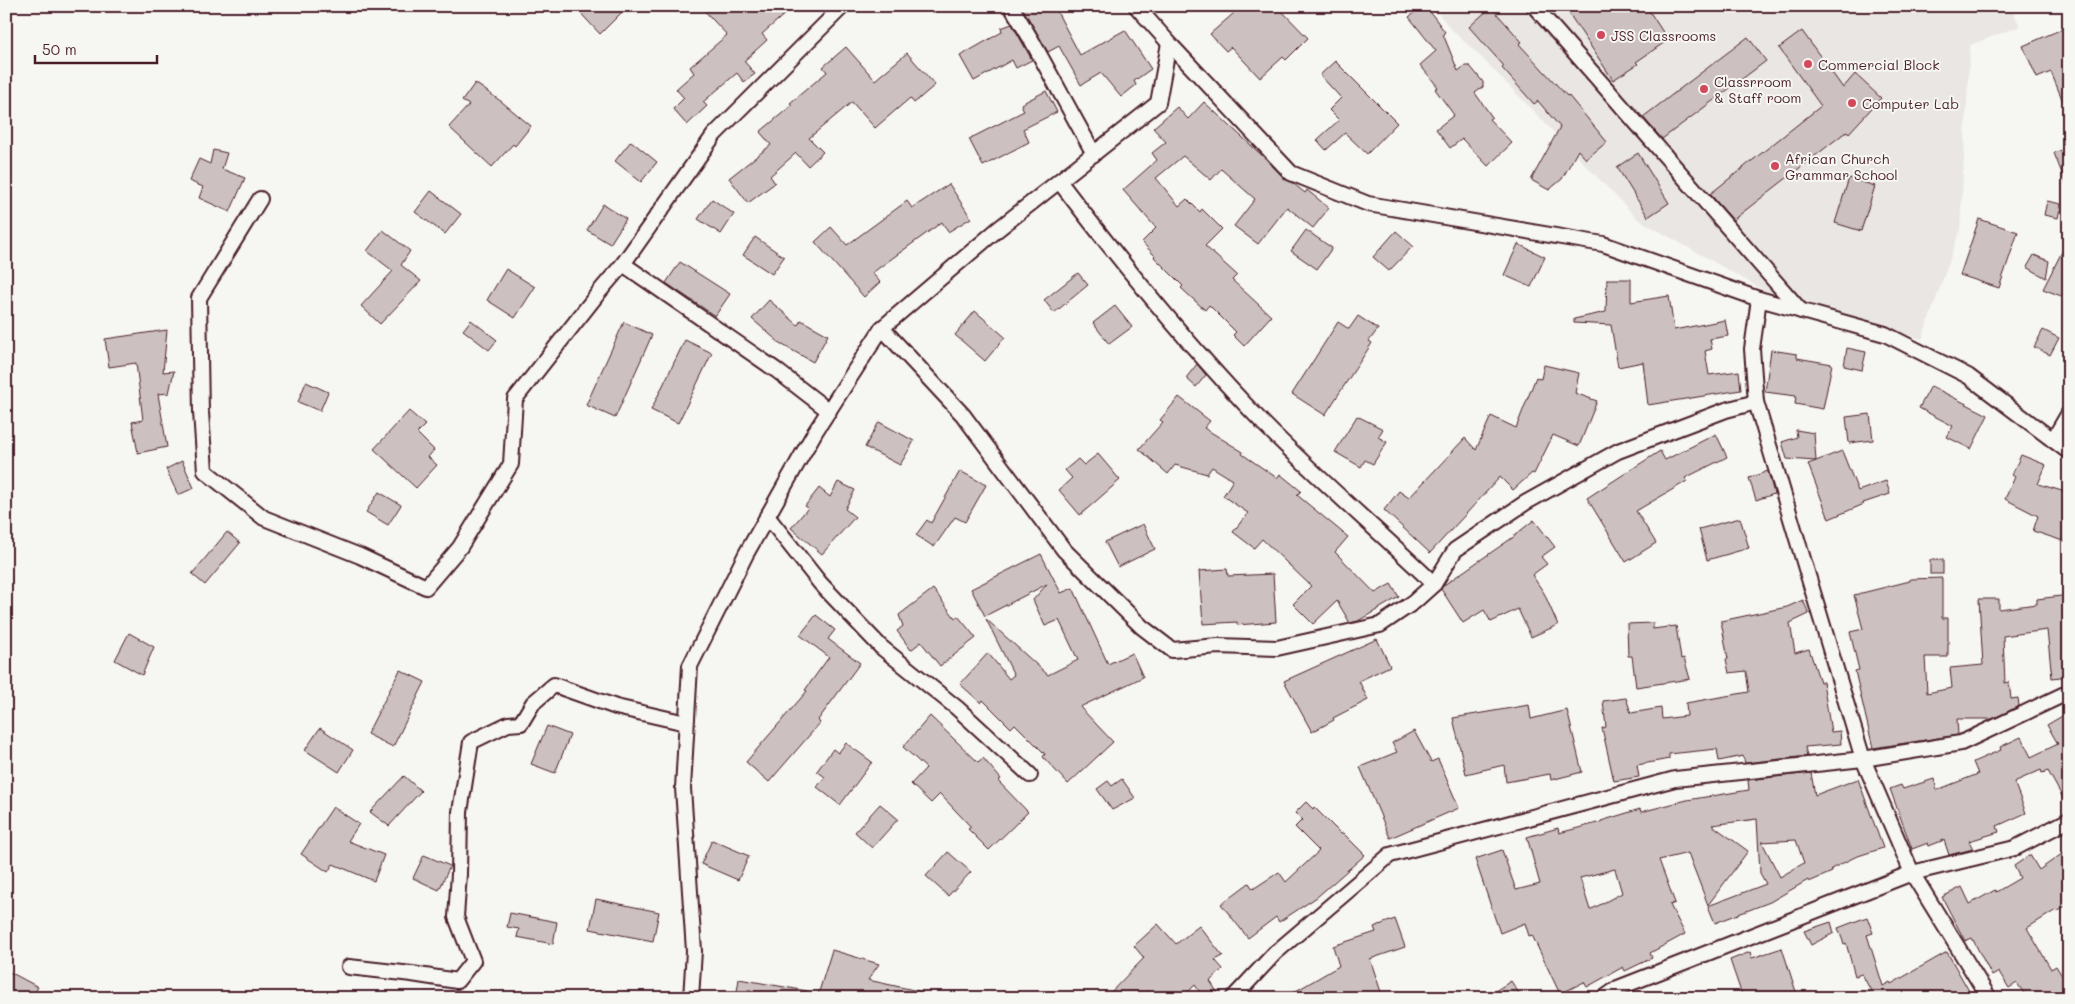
<svg xmlns="http://www.w3.org/2000/svg" width="2075" height="1004" font-family="Mali,sans-serif">
	<rect width="100%" height="100%" fill="#f6f6f2"/>
	<filter id="ink" filterUnits="userSpaceOnUse"><feTurbulence type="fractalNoise" baseFrequency=".02" numOctaves="2"/><feDisplacementMap in="SourceGraphic" scale="10" xChannelSelector="R" yChannelSelector="G"/><feConvolveMatrix kernelMatrix="1 2 1 2 8 2 1 2 1" color-interpolation-filters="sRGB"/></filter>
	<g filter="url(#ink)">
		<path fill="#e9e6e3" d="M1433 6H2010L2020 26 1970 45 1960 230 1922 339 1765 291 1638 219 1482 58 1450 28Z"/>
		<g fill="#ccc1c0" stroke="#4a1f2b" fill-rule="evenodd">
			<path d="M574 6H628L600 34Z"/>
			<path d="M700 6H794L762 34 767 40 744 61 755 74 744 82 737 73 703 102 707 106 687 125 673 109 684 98 676 89 694 73 690 67 727 35Z"/>
			<path d="M1021 6H1054L1080 55 1125 30 1151 69 1134 81 1136 85 1121 97 1101 73 1081 85 1059 46 1048 52Z"/>
			<path d="M1227 6H1277L1308 38 1286 60 1283 57 1260 78 1231 47 1226 51 1210 34 1234 13Z"/>
			<path d="M1422 6H1426L1445 32 1443 34 1458 71 1465 66H1470L1483 82V87L1475 93 1492 117 1489 119 1512 143 1488 166 1462 139 1450 148 1436 129 1454 115 1435 89 1438 87 1420 65 1436 51 1409 17Z"/>
			<path d="M1564 6H1646L1668 40 1636 62 1638 64 1613 80Z"/>
			<path d="M1491 7 1522 42 1519 44 1567 96 1568 95 1607 142 1586 159 1578 150 1562 179 1549 190 1531 180 1560 127 1538 101 1534 104 1502 68 1504 66 1469 27Z"/>
			<path d="M1012 24 1032 60 1016 68 1012 60 974 81 960 56 1002 32 1001 28Z"/>
			<path d="M2069 26V114H2068L2051 72 2037 78 2023 46Z"/>
			<path d="M1802 31 1843 88 1855 74 1881 98 1849 133 1847 131 1733 220 1710 194 1821 106 1779 48Z"/>
			<path d="M1748 37 1766 61 1662 139 1643 117Z"/>
			<path d="M846 47 875 80 907 53 935 85 914 103 910 98 875 128 852 102 809 138 823 152 808 166 796 153 770 176 775 183 748 203 729 178 771 145 760 132 792 105 790 103 827 72 823 67Z"/>
			<path d="M1335 61 1397 123 1367 154 1345 133 1326 150 1317 140 1339 120 1329 110 1341 98 1320 75Z"/>
			<path d="M475 83 502 102 531 126 515 146 513 144 492 167 449 127 469 105 462 101Z"/>
			<path d="M1046 91 1057 112 1023 129 1029 142 983 166 969 139 1024 111 1021 104Z"/>
			<path d="M1204 102 1266 159 1285 179 1294 184 1305 193 1307 190 1329 208 1313 228 1287 207 1258 244 1234 226 1255 199 1221 169 1211 180 1183 156 1156 178 1179 206 1187 199 1200 212 1202 209 1222 229 1205 246 1237 275 1232 280 1271 316 1244 346 1233 335 1236 332 1209 305 1205 310 1181 288 1183 286 1154 257 1155 256 1142 242 1156 228 1123 190 1157 160 1152 153 1166 142 1153 128 1177 107 1188 119Z"/>
			<path d="M631 141 657 162 641 182 615 161Z"/>
			<path d="M2069 147V189H2068L2054 153Z"/>
			<path d="M213 150 227 153 222 169 245 178 230 212 199 198 203 187 189 181 199 159 210 164Z"/>
			<path d="M1638 153 1669 203 1648 217 1617 167Z"/>
			<path d="M1849 178 1875 186 1861 231 1835 223Z"/>
			<path d="M949 184 971 218 948 232 942 222 872 273 880 282 864 297 815 242 831 227 847 245 907 201 912 208Z"/>
			<path d="M431 191 461 214 445 234 415 212Z"/>
			<path d="M712 199 734 214 721 234 698 219Z"/>
			<path d="M2047 201 2061 204 2058 218 2044 215Z"/>
			<path d="M603 204 626 219 610 244 587 230Z"/>
			<path d="M1979 219 2018 232 1999 288 1960 275Z"/>
			<path d="M383 230 410 251 401 265 421 281 380 324 361 306 393 271 367 251Z"/>
			<path d="M1306 230 1332 248 1317 269 1291 251Z"/>
			<path d="M1396 231 1413 246 1389 271 1373 257Z"/>
			<path d="M755 237 784 257 772 274 743 255Z"/>
			<path d="M2069 238V299L2043 289Z"/>
			<path d="M1518 244 1545 257 1531 287 1504 275Z"/>
			<path d="M2034 255 2049 261 2046 278 2027 267Z"/>
			<path d="M680 262 730 294 715 316 666 283Z"/>
			<path d="M506 269 535 287 515 318 487 300Z"/>
			<path d="M1078 273 1088 285 1054 313 1044 300Z"/>
			<path d="M1607 279H1631V302L1669 296 1674 330 1725 320 1728 336 1710 339 1712 349 1705 351 1709 375 1739 371 1741 390 1648 405 1643 362 1618 367 1611 325 1574 323V319L1606 312Z"/>
			<path d="M769 300 798 325 801 320 828 335 813 362 781 344 752 319Z"/>
			<path d="M1115 306 1132 327 1109 344 1093 323Z"/>
			<path d="M975 311 1005 337 985 361 955 335Z"/>
			<path d="M1358 316 1378 329 1369 341 1372 343 1325 415 1292 394 1338 322 1349 329Z"/>
			<path d="M471 320 497 340 489 350 463 330Z"/>
			<path d="M624 322 652 335 615 418 586 405Z"/>
			<path d="M167 330 163 372 174 371 169 393 158 394 167 447 138 453 132 422 143 420 136 363 109 367 105 339Z"/>
			<path d="M2043 330 2059 338 2050 355 2034 347Z"/>
			<path d="M685 340 712 353 678 423 651 410Z"/>
			<path d="M1847 348 1866 352 1862 370 1844 366Z"/>
			<path d="M1771 350 1797 354V358L1832 364 1823 409 1795 404 1796 396 1765 392Z"/>
			<path d="M1197 364 1206 375 1196 387 1186 378Z"/>
			<path d="M1544 365 1579 373 1575 393 1597 401 1579 446 1553 435 1534 474 1532 473 1513 490 1500 477 1430 553 1384 510 1399 491 1409 498 1465 438 1476 450 1491 416 1516 428 1536 377 1541 379Z"/>
			<path d="M306 382 328 392 320 411 298 402Z"/>
			<path d="M1931 386 1988 415 1971 449 1947 437 1953 426 1919 408Z"/>
			<path d="M1179 397 1210 421 1204 428 1243 452 1242 454 1277 478 1280 474 1301 491 1297 495 1348 537 1335 552 1375 593 1391 584 1399 597 1358 621 1350 623 1337 601 1313 624 1293 604 1311 586 1262 539 1254 548 1233 532 1248 513 1223 496 1233 480 1212 467 1207 474 1175 465 1168 474 1139 449 1163 422 1160 420Z"/>
			<path d="M409 411 425 425 417 433 434 450 428 457 437 465 416 488 374 449Z"/>
			<path d="M1870 414 1873 440 1849 443 1846 417Z"/>
			<path d="M1357 416 1383 429 1378 437 1387 442 1373 464 1365 460 1361 467 1335 452Z"/>
			<path d="M879 422 914 441 900 465 865 447Z"/>
			<path d="M1796 430 1814 433 1816 461 1842 451 1858 491 1886 481 1890 494 1863 503 1864 504 1829 519 1808 464 1816 461 1787 459 1782 442 1797 437Z"/>
			<path d="M1716 434 1727 457 1685 478 1687 481 1636 511 1656 543 1626 562 1587 498 1660 451 1665 460Z"/>
			<path d="M1098 454 1120 480 1080 515 1059 490 1072 478 1065 470 1078 459 1084 465Z"/>
			<path d="M2021 455 2046 465 2038 484 2069 493V543L2033 531 2038 516 2005 499 2015 477 2012 475Z"/>
			<path d="M182 461 194 488 178 495 166 469Z"/>
			<path d="M960 471 986 485 965 522 955 517 934 547 916 535 927 520 931 523Z"/>
			<path d="M1768 471 1774 494 1756 500 1749 478Z"/>
			<path d="M838 482 855 490 845 509 855 517 822 554 791 528 808 508 805 506 819 488 830 497Z"/>
			<path d="M379 492 401 505 388 525 366 512Z"/>
			<path d="M1740 518 1749 548 1707 560 1699 529Z"/>
			<path d="M1534 520 1555 547 1541 557 1547 564 1532 575 1544 593 1558 625 1531 637 1518 609 1491 622 1484 610 1463 623 1441 589 1444 585 1515 536V535Z"/>
			<path d="M1143 524 1155 549 1118 567 1105 542Z"/>
			<path d="M227 532 240 543 205 585 192 574Z"/>
			<path d="M1041 554 1061 593 1073 588 1108 664 1132 653 1143 677 1080 707 1113 742 1068 784 1043 757 1045 754 1015 724 1011 728 983 700 981 703 960 684 988 653 1009 679 1014 675 986 619 1048 675 1078 660 1059 620 1045 626 1033 600 1047 584 985 616 971 589Z"/>
			<rect x="1930" y="560" width="13" height="14"/>
			<path d="M1227 569 1228 576 1273 574 1276 622 1237 625V622L1203 624 1199 571Z"/>
			<path d="M1942 578V618H1948V657H1925L1927 693 1952 688 1950 668 1983 665 1979 599H1999V609L2037 604V599L2069 595V676L2052 678 2047 630 2003 636 2005 683 2009 682 2011 699 2018 698 2019 706 1992 719H1957L1958 735 1873 748 1855 671 1859 670 1850 632 1863 629 1854 595 1910 581V579Z"/>
			<path d="M933 589 955 618 958 616 976 638 940 666 921 642 911 650 897 631 903 626 899 615Z"/>
			<path d="M1803 600 1809 614 1790 623 1795 653 1809 649 1820 682H1823L1831 732 1840 731 1841 744 1805 747 1807 756 1745 763 1743 756 1719 761 1717 749 1669 754V759L1637 765 1639 777 1614 781 1602 728 1606 727 1603 701 1626 698 1631 713 1661 708 1662 719 1687 716 1686 703 1749 692 1746 671 1729 673 1726 659H1728L1721 621 1787 607Z"/>
			<path d="M816 615 835 630 828 639 860 663 818 720 820 723 769 782 746 762 807 691 805 690 829 657 800 635Z"/>
			<path d="M1653 623V629L1676 626 1681 659 1684 658 1690 679 1636 687 1632 656H1628L1627 624Z"/>
			<path d="M129 633 154 647 142 675 115 660Z"/>
			<path d="M1377 639 1390 666 1359 681 1368 700 1333 718 1334 720 1312 732 1284 681Z"/>
			<path d="M400 670 425 682 393 747 367 734Z"/>
			<path d="M1529 705 1531 719 1567 710 1582 772 1551 780 1550 774 1506 782 1504 765 1466 774 1453 718Z"/>
			<path d="M2069 712V809L2048 771 2042 773 2041 770 2014 782 2026 813 1997 826 1999 832 1969 841 1973 849 1949 855 1944 840 1929 846 1928 843 1912 849 1890 789 1901 785 1903 789 1934 779 1937 790 1978 774 1973 762 2001 750 2000 747 2021 737 2031 757 2058 744 2047 725Z"/>
			<path d="M930 716 978 762 983 758 1001 779 998 781 1028 812 989 850 968 829 971 827 940 794 931 803 911 784 926 768 903 747Z"/>
			<path d="M547 726 570 735 555 773 531 764Z"/>
			<path d="M320 728 353 750 339 772 305 750Z"/>
			<path d="M1414 731 1431 762 1438 759 1459 808 1390 838 1360 767 1397 752 1392 743Z"/>
			<path d="M846 743 872 762 840 805 817 787 825 777 817 771 833 749 838 753Z"/>
			<path d="M1811 773 1815 795 1858 779 1883 848 1855 857 1831 869 1832 872 1809 882 1808 880 1770 902 1715 923 1708 906 1766 884 1760 873 1757 819 1712 825 1748 851 1708 905 1688 853 1659 860 1675 903 1670 905 1685 934 1650 953 1652 958 1625 971 1623 967 1587 987 1584 982 1560 994 1532 935 1529 936 1525 923 1500 933 1475 859 1502 850 1516 890 1540 884 1527 837 1558 828 1559 833 1601 822V821L1640 809 1641 812 1687 800 1749 790 1748 780ZM1796 840 1804 863 1780 877 1762 842ZM1615 869 1622 893 1590 910 1580 878Z"/>
			<path d="M404 776 421 791 389 826 370 812Z"/>
			<path d="M1122 779 1135 798 1112 810 1097 789 1108 781 1112 786Z"/>
			<path d="M1306 802 1313 809 1314 807 1341 834 1343 833 1365 855 1317 897 1279 922 1276 917 1248 938 1221 904 1249 883 1253 889 1279 872 1286 882 1319 851 1295 827 1302 820 1295 813Z"/>
			<path d="M880 804 898 819 872 848 855 832Z"/>
			<path d="M333 807 359 824 348 841 384 855 374 881 333 864 328 872 301 854Z"/>
			<path d="M712 840 749 856 738 880 701 864Z"/>
			<path d="M2069 849V904L2057 912 2056 910 2027 928 2051 969 2056 966 2069 987 2052 998H2027L2017 983 2009 988 1999 972 1992 976 1972 938 1965 941 1942 897 1962 887 1970 904 1995 890 1996 892 2020 878 2014 866 2030 855 2039 870Z"/>
			<path d="M948 852 971 872 948 896 926 876Z"/>
			<path d="M424 855 450 866 439 890 413 878Z"/>
			<path d="M596 899 659 912 653 941 590 929Z"/>
			<path d="M510 913 557 922 553 944 517 937 519 929 507 927Z"/>
			<path d="M1867 917 1873 933 1867 935 1883 986 1890 982 1891 984 1947 952 1973 998H1857L1871 991 1862 974 1855 976 1846 943 1844 944 1838 928Z"/>
			<path d="M1395 919 1405 947 1370 959 1383 998H1284L1339 966 1333 946 1376 932 1374 927Z"/>
			<path d="M1831 922 1834 933 1811 945 1804 931Z"/>
			<path d="M1158 924 1176 944 1199 926 1223 956 1215 960 1223 969 1210 981 1221 998H1204L1195 985 1183 997 1178 992 1172 998H1151L1146 991 1139 998H1105L1144 958 1134 946Z"/>
			<path d="M1782 948 1798 998H1743L1730 960 1750 952 1752 958Z"/>
			<path d="M832 950 879 964 868 980 923 992 922 998H817Z"/>
			<path d="M6 970 38 987 32 998H6Z"/>
			<path d="M739 979 807 991 806 998H736Z"/>
			<path d="M1511 981 1522 998H1484Z"/>
		</g>
		<g fill="none" stroke-linecap="round" stroke-linejoin="round">
			<defs>
				<g id="minor">
					<path d="M1011 6 1032 41 1094 154"/>
					<path d="M1136 6 1169 43"/>
					<path d="M1534 6 1801 311"/>
					<path d="M1059 181C1123 265 1190 348 1263 423 1318 479 1378 530 1434 584"/>
					<path d="M260 199 199 298 201 412 205 471 264 518 360 556 426 587 460 547 511 464 515 399 600 291 623 264 776 370 829 411"/>
					<path d="M623 264 714 135 843 6"/>
					<path d="M1759 299 1885 334 1968 376 2069 452"/>
					<path d="M882 328 963 415 1064 550 1142 627 1172 650 1218 646 1277 648 1380 625 1414 602 1434 584 1455 550 1525 503 1618 451 1726 410 1756 402"/>
					<path d="M2053 440 2069 413"/>
					<path d="M767 516 820 583 881 647 957 708 1030 775"/>
					<path d="M349 967 412 974 457 981 473 961 456 917 459 874 460 812 471 742 508 724 521 723 533 703 554 685 616 707 686 723"/>
					<path d="M691 998 694 951 683 788 690 666 746 554 815 432 882 328 997 230 1158 103 1169 43 1291 173 1368 204 1603 244 1759 299 1752 349 1756 402 1863 759 1912 873 1989 998"/>
					<path d="M1233 998 1275 953 1390 855 1675 779 1863 759 1961 743 2069 692"/>
					<path d="M1604 998 1618 988 1912 873 2015 848 2069 820"/>
				</g>
			</defs>
			<use href="#minor" stroke="#4a1f2b" stroke-width="18"/>
			<use href="#minor" stroke="#f6f6f2" stroke-width="14"/>
		</g>
	</g>
	<g fill="#d1495b" stroke="#f6f6f2" stroke-width="2">
		<circle cx="1601" cy="35" r="5"/>
		<circle cx="1808" cy="64" r="5"/>
		<circle cx="1704" cy="89" r="5"/>
		<circle cx="1852" cy="103" r="5"/>
		<circle cx="1775" cy="166" r="5"/>
	</g>
	<g text-anchor="middle" dominant-baseline="central" stroke-width="4" stroke-linejoin="round" paint-order="stroke">
		<g font-size="14" fill="#4a1f2b" stroke="#f6f6f2" text-anchor="start">
			<text x="1611" y="35">JSS Classrooms</text>
			<text x="1818" y="64">Commercial Block</text>
			<text x="1714" y="81">Classrroom<tspan x="1714" dy="16">&amp; Staff room</tspan></text>
			<text x="1862" y="103">Computer Lab</text>
			<text x="1785" y="158">African Church<tspan x="1785" dy="16">Grammar School</tspan></text>
		</g>
	</g>
	<rect width="2075" height="1004" fill="none" stroke="#f6f6f2" stroke-width="25"/>
	<rect x="12" y="12" width="2050" height="979" fill="none" stroke="#4a1f2b" stroke-width="2" filter="url(#ink)"/>
	<path d="M35 55v8h122v-8" fill="none" stroke="#4a1f2b" stroke-width="2.5"/>
	<text x="42" y="55" font-size="15" fill="#4a1f2b" stroke="#f6f6f2" stroke-width="4" paint-order="stroke">50 m</text>
</svg>
